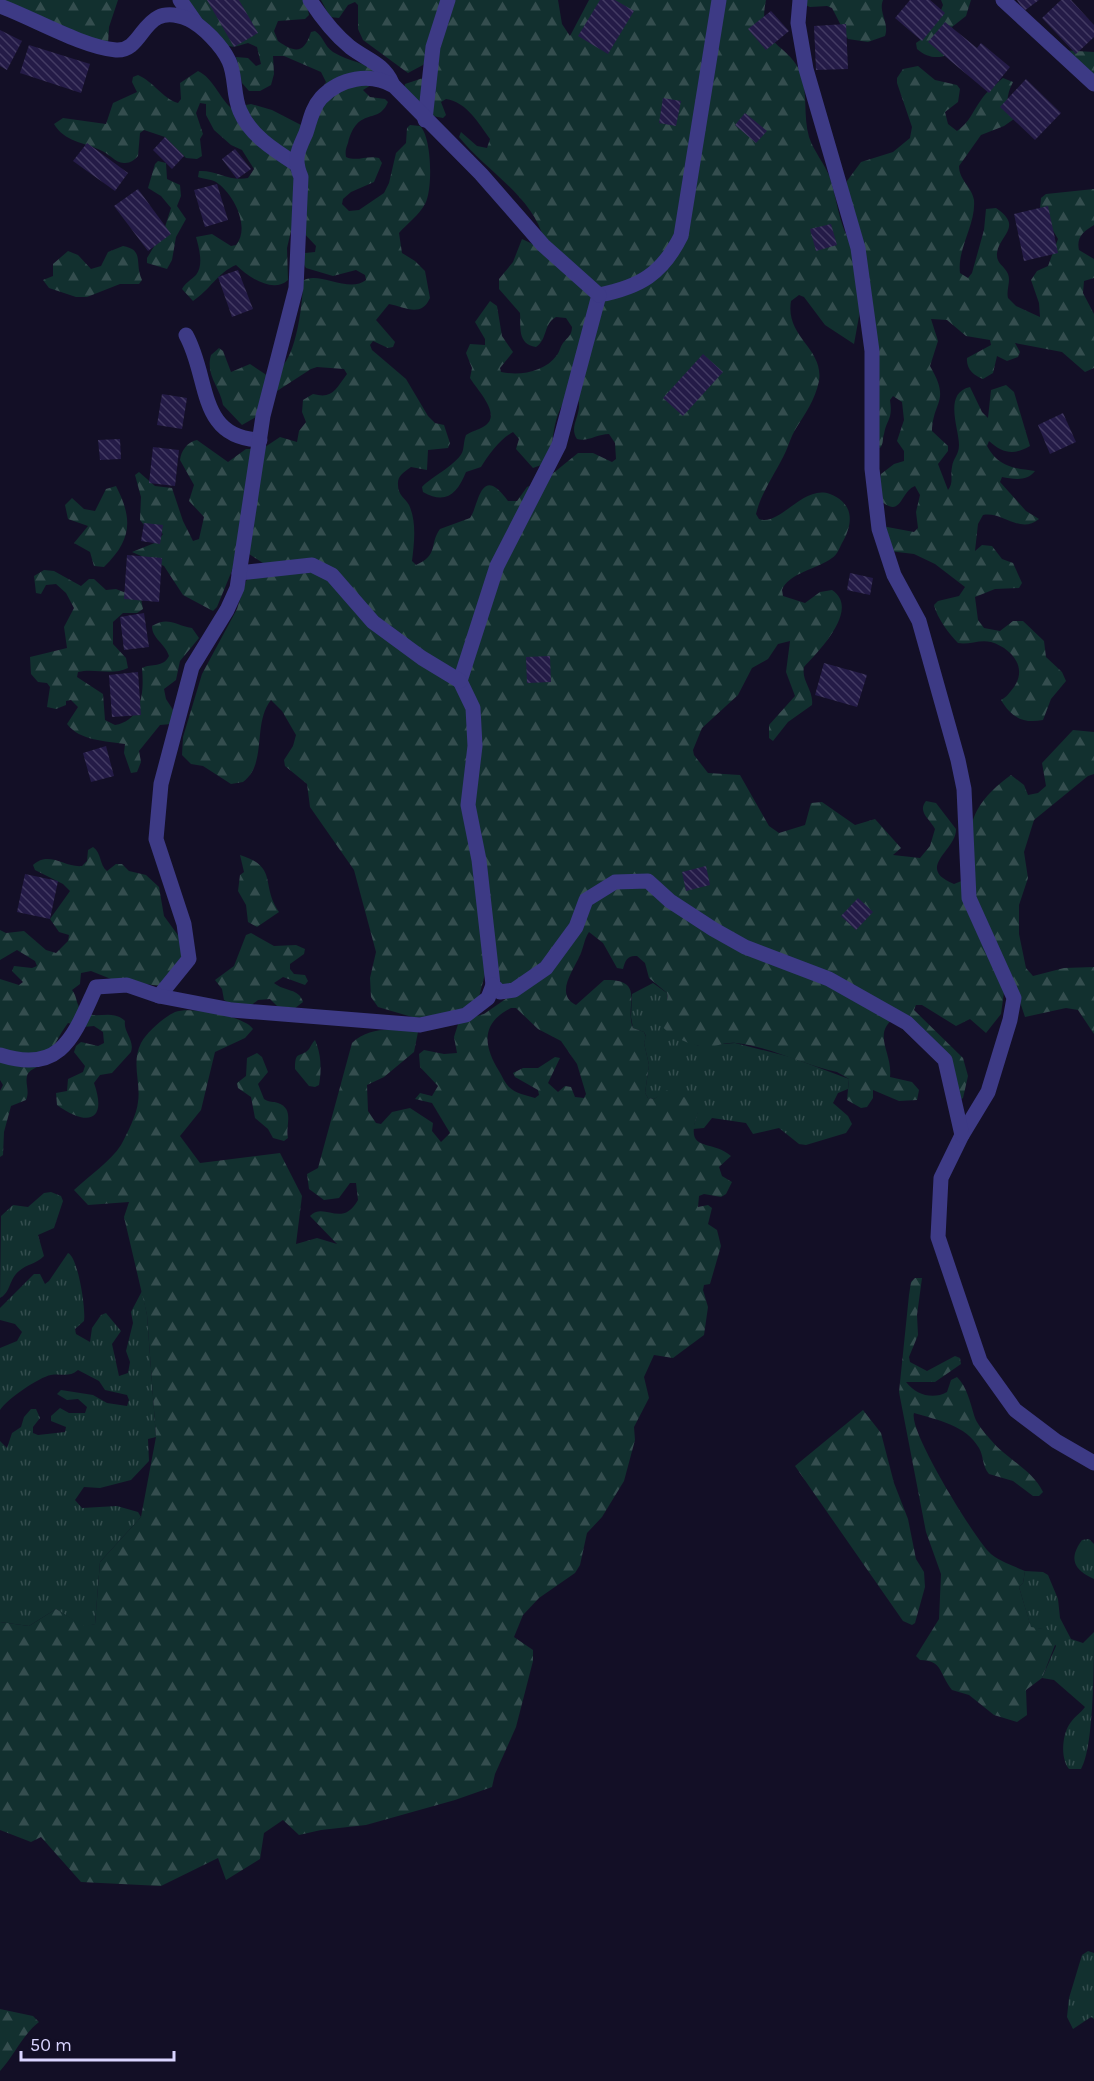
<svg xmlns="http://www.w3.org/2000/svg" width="1094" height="2081" font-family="Karla,sans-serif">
	<defs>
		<pattern id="grass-tufts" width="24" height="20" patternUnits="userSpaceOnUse" patternTransform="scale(1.5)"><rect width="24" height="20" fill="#12302f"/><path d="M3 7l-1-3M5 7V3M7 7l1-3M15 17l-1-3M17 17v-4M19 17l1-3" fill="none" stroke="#344d4e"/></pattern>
		<pattern id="forest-firs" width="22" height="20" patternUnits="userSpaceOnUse" patternTransform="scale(1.5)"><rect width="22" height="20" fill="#12302f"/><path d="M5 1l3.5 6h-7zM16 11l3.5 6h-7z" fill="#344d4e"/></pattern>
		<pattern id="building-back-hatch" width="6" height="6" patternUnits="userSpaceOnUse" patternTransform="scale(1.5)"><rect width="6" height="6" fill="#241b47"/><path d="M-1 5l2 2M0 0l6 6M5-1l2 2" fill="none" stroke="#433b63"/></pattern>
	</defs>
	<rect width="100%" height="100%" fill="#130f26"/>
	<g fill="url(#grass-tufts)">
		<path d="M653 983 667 993V1004L662 1016 689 1042 699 1046 735 1043 790 1057 849 1079 848 1089 838 1093 833 1103 848 1116 852 1124 846 1133 806 1145 799 1144 779 1128 753 1134 746 1123 712 1118 704 1128 693 1129 699 1107 659 1096 654 1099 648 1098 645 1093 649 1065 644 1043 646 1036 644 1032 633 1028 631 1017 632 994Z"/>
		<path d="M51 1192 61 1196 63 1201 54 1228 38 1235 44 1256C36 1264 27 1264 19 1271 9 1279 11 1292 0 1298L1 1216 13 1205 28 1207 44 1193Z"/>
		<path d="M68 1253C78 1257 86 1309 84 1321L75 1329 76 1334 90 1342 92 1328 101 1315 106 1313 121 1331 112 1344 119 1376 128 1373 130 1362 126 1351 133 1323 131 1312 142 1291 147 1315 156 1437 148 1439 149 1461 131 1480 100 1488 84 1487 75 1500 82 1508 117 1506 138 1512 141 1517 100 1562 95 1624 84 1627 56 1609 29 1626 0 1622V1441L7 1448 12 1433 21 1427 24 1417 31 1409H36L40 1418 33 1427V1433L38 1435 65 1432 66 1427 51 1421V1416L60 1408 69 1413H85L87 1407 78 1399 67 1400 57 1394 61 1390 93 1395 107 1403 127 1406 129 1400 127 1395 105 1390 99 1381 78 1370C69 1378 61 1373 51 1375 39 1377 6 1400 0 1410V1348L17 1341 22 1332 15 1324 0 1320V1308L34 1274H40L45 1284 49 1281Z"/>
		<path d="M1089 1539 1094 1544V1579C1074 1570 1068 1559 1082 1540Z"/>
		<path d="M1025 1571 1043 1572 1048 1575 1058 1599 1060 1618 1071 1639 1083 1643 1094 1632C1094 1662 1094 1749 1081 1769H1069C1060 1758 1062 1733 1071 1722 1075 1716 1081 1713 1085 1707L1054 1680 1042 1678 1056 1646 1043 1629 1031 1628 1019 1587 1023 1583Z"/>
		<path d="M1088 1951 1094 1953V2019L1091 2017 1073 2029 1067 2017 1069 1998 1082 1955Z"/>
	</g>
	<g fill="url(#forest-firs)" fill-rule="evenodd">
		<path d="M3 0H118L109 27 108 44 59 26Z"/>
		<path d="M186 0H306L309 15 305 19 278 21 274 31 278 41C295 53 304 54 311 32L315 31C324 37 324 46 333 52 349 62 366 62 381 74L376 82 363 90 370 97 385 99 388 102C378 126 358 105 348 143 346 148 345 151 346 157 357 162 367 155 379 158L382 163 374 182 351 192 343 199 342 204 349 211 359 210 384 193 389 183 396 153 406 143 407 128 410 125 420 126C432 137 433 190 425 204 419 215 407 224 399 233L402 253 415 261 425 271 430 298C421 318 405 307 389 304L376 320 395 342 393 347 388 348 373 341 370 345 372 350 406 379 428 416 435 423 444 425 450 443 448 448 428 450 427 470 411 467C404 472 397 476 398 485 398 495 405 498 409 505 417 522 414 544 412 561L416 565C439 555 429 544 440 529L470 518C479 506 480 462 508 501H517L527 487 546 479 578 453H593L612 462 616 459 615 443 609 434C597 434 588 442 577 439 568 426 583 414 578 399L569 395C555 411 552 436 552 456L544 464 533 468 516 449 519 439 513 432C500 439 489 454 481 467L466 472C457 494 446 505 423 492L422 487C431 477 460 463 463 450 464 445 464 440 466 435 472 431 478 430 483 427 504 416 477 390 470 378L472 368 466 353 470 344 485 345V339L475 322 490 301 497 306 502 336 513 352 500 368 501 372C520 376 545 372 557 355 560 351 560 347 563 343 568 337 572 335 572 327L566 318 556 317C543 324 548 339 536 347 517 344 521 327 520 313L499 289V279L513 262 522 239 539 247 544 240C533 196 486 171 459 137L461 132 477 146 487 148 490 139C479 124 467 102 446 99L441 102 446 115 443 118 433 116 404 89 405 84 423 78 426 60 423 65 408 73 363 40 358 29V5L355 2 348 5 339 18 330 17 321 0H558L562 24 570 36 589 0H766C756 48 789 42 801 74 808 94 803 116 809 137 814 152 825 164 830 178 837 198 838 221 849 240L847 181 861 162 893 152 910 138 912 127 897 83V78L903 69 918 66 935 80 957 85 960 89 958 102 945 112 948 124 957 131C970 122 972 112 981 100 987 91 995 85 1003 78L1013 82C1006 96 1005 106 1014 119L1004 126 981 135 959 166C959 180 972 187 974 200 976 225 957 248 960 273L968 278 972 273 984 230 986 209 996 208C1024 227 999 235 997 253 996 264 1004 265 1008 274 1011 281 1006 290 1008 298L1016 306 1040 317 1039 303 1031 280 1037 271 1048 266 1058 239 1040 209 1041 198 1046 194 1094 189V225C1084 231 1076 237 1079 250L1094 259V278L1084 281 1083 293 1094 314V368L1085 372 1062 352 1015 343 1020 352 1018 357 1007 361 997 356 993 373 983 379C974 376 966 369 967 358L991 345 990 340 966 336 947 320 931 319 938 341 930 366C951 402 933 400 932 431L948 446V451L938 464 948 490C954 482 950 476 952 467 953 458 959 455 959 445 959 428 943 393 970 387L982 412 988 418 991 390 1006 385 1014 392 1030 446C1015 455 1003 454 989 441L987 446C999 468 1015 468 1035 471 1027 482 1013 479 1002 477L1000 482 1026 511 1039 519C1020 535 1003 511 983 515L978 524 975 551 982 545 992 546 1002 559 1013 563 1022 583 1019 588 995 589 975 597 978 620 984 628 1000 631 1013 621H1023L1044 641 1046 657 1062 672 1066 681 1051 699 1043 720C1023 724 1011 717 1001 700 1007 697 1009 693 1014 687 1028 667 1011 648 991 642 980 639 969 645 958 643 949 634 937 618 934 605L938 601 959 596 965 587 935 564 914 554 889 551 882 526 914 532 918 528 916 512 920 495 915 486C899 492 902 523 876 496L881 474 894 464 904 461V451L897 441 904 420 902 402 893 396 890 400C893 420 887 418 884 434 882 440 884 443 880 448L875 446 873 398 860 311 854 344 825 325 804 297 799 295 791 301C785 337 824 348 819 381 815 400 805 414 795 430 791 437 789 444 786 451 776 473 762 490 756 514L759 519C780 527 803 484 830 494 855 504 853 524 842 543 839 549 837 555 832 558 818 569 788 573 782 590L783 596 805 603 820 592 832 590C861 609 818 652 804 667 801 681 814 690 812 705L788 722 773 741 769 738V725L795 696 786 672 790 641 778 644 768 659 752 668 738 695 702 728 693 750 694 755 708 773 740 775 769 826 779 833 805 825 811 803 822 802 855 825 875 819 901 848 893 855 920 858 930 846 935 829C930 819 917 812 926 801L936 803 956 829C957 850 914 868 954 884L964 880C970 828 966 808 1011 775L1024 785 1028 795 1038 793 1046 786 1042 763 1073 730 1094 732V774L1088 776 1034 820 1024 852 1028 878 1019 905V934L1026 968 1033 976 1064 968 1094 967V1034L1078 1010 1066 1008 1025 1017 1016 990 1005 985 1001 1014 986 1033 970 1019 956 1026 922 1005H916L914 1010 963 1058 968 1076 963 1098 958 1101 950 1074 897 1016C870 1033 893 1052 890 1077L912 1082 919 1090 917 1100 899 1101 873 1090V1098L867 1107 861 1108 847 1100 849 1079 837 1072C803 1065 771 1047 736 1043 726 1042 718 1046 709 1047 697 1048 670 1037 663 1027 656 1018 670 1004 667 993L649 978 645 963 637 956C627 955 625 961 623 969L617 968 603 943 589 932C584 939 584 947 580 955 574 970 554 994 576 1005L604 980C647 979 624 1005 633 1028L644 1032 646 1037 644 1043 649 1065 645 1093 648 1098 654 1099 667 1090 679 1101 683 1097 694 1098 700 1107C681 1156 709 1137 731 1156L719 1167 722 1176 732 1182 726 1194 721 1197 704 1194 699 1196 698 1207 708 1205 712 1208 708 1224 717 1230 721 1246 710 1284 704 1285 703 1290 708 1307 704 1335 673 1358 654 1355 644 1377 649 1398 634 1427 635 1440 624 1481 602 1517 587 1533 580 1565 575 1573 539 1598 523 1615 514 1637 533 1650V1661L516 1727 495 1774 492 1787 455 1800 366 1825 321 1830 299 1835 283 1820 264 1833 260 1859 226 1880 218 1858 161 1886 81 1882 41 1837 31 1842 0 1830V1622L29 1626 56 1609 84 1626 95 1624 100 1562 141 1517 156 1437 147 1315 124 1217 129 1202 88 1205 74 1190C89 1176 111 1161 121 1145 127 1134 137 1114 138 1102 141 1082 131 1063 141 1043 147 1032 164 1017 175 1012 190 1006 245 1016 253 1029L245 1038 215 1052 201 1110 180 1136 200 1163 280 1153 302 1196 296 1244 317 1238 337 1244 310 1216C324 1201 342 1229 358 1200L356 1183H350L339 1198 324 1200 309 1189 307 1174 318 1168 352 1043C371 1025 395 1030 418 1032L414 1052 384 1077 367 1085 368 1111 376 1123 381 1124 392 1112 410 1108 433 1123 432 1131 441 1142 450 1133 432 1103 415 1099 420 1093 432 1096 438 1086 420 1067 419 1054 424 1050 444 1054 457 1053 454 1037 459 1021 484 1014 507 998 497 973 486 970 478 1001 444 1020 412 1017 378 1007 371 997 370 978 376 952 354 870 310 807 307 784 285 766 284 760 293 746 296 735 282 711 271 700C252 724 268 763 243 782L231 784 203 766 191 764 182 755 183 737 202 674 237 609 246 581 263 563 249 554 240 523 233 568 217 607 213 611 183 595 164 566 132 552 157 542 163 534 154 527 144 525 140 520 141 497 135 475 139 472 155 486 172 488 183 521 193 541 199 539 204 517 189 501 194 485 180 460C181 451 187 442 197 440L228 462 246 449H262L280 437 297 442 299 431 306 422 302 412 303 400 313 394C333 399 335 390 347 374L344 369 317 367 311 369 277 391 256 417 242 425 223 405C220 387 205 375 211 355L219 348 223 351 231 372 250 364 268 376C273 372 280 369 284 364 297 348 303 302 303 281 317 270 349 294 366 280L365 275 356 270 333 276 306 268 303 263 305 253 315 252 316 246 300 229 291 231 287 248 288 280C273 294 248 277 236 265 217 273 210 290 193 301L182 289C185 283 191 280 196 275 204 265 199 248 196 237L212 234 231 246 236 245C251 227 233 193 216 182 211 179 204 179 198 177L199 171C217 170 230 182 248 178L254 169 242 150 231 145 214 130 206 115V104L200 103 196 113 203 134 200 139 202 156 197 159 186 158 165 137 144 130 140 133 138 156C134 160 131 163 125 163 116 164 109 153 100 150 83 142 65 142 54 124L63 118 106 124 113 103 137 92 132 82 133 77 138 75C154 82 162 98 178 103L181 99 180 83 198 71C213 78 219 97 231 108L251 104 272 110 301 125 326 82 321 72 284 56H273L274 74 271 85 260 91H249L242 83 236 57 248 58 256 66 261 64 257 47 248 43 234 47 224 45ZM511 1008H516L538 1029 561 1041 577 1064 586 1094 584 1098 575 1097 571 1087 565 1086 558 1092 548 1083 560 1058 555 1057 538 1068H523L513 1073 515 1077 538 1090 539 1095 535 1098C526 1095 516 1094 509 1087 505 1083 502 1076 499 1071 483 1045 481 1023 511 1008Z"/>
		<path d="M792 0H883C878 12 890 24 885 36L868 42 848 39 832 8 827 6 810 7Z"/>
		<path d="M941 0H971L966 16 952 27 961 50C945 57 932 62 917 49L916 43C928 36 938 19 943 5Z"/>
		<path d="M1060 50 1094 52V81Z"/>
		<path d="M158 161 166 163 167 179 180 185 181 196 177 206 186 219 176 237 172 260 167 269 147 263V258L164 230 171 208 161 196 148 188 155 164Z"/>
		<path d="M123 246C145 250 134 263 142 280L139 284H120L87 297H76L49 288 43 280 53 276V264L68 251 78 255 91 269 101 266 108 252Z"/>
		<path d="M116 486C133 519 132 540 104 567L94 566 90 552 74 543 88 526 68 519 65 505 72 498 84 509 95 511 106 489Z"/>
		<path d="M44 570 54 571 81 586 89 579H94L106 590 116 589 141 599 143 609 137 613H123L113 622V644L126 658 128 668C112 676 95 668 78 672L77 677 103 694 105 720 115 725C143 720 144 690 142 668 152 663 163 668 169 656 165 643 152 639 152 626 168 616 175 625 192 628L199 638 180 661 176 680 164 689 166 699 177 716 171 724 160 725 139 751 141 762 137 772 131 773 124 753 125 744C106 741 80 741 67 724L78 707 71 700 66 701V705L56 709 47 707 50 687 47 683 38 682 31 674 30 657 67 648 64 627 74 608 66 593 56 584 46 585 41 594 36 593 34 576Z"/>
		<path d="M93 847C102 853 99 865 107 871L116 864H122L129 871 146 875 159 887 164 916 180 938 184 956 160 986 111 979 91 971 81 973 80 984 72 990C78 997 75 1005 83 1011 95 1021 112 1008 125 1021 123 1032 135 1040 131 1052L112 1073 100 1075 94 1083C108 1123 86 1126 57 1105L56 1093 67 1091 68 1079 83 1072 85 1066 74 1052 76 1046 81 1042 98 1046 104 1043 103 1032 94 1026 83 1027 68 1023C58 1036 53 1051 41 1064 37 1068 28 1070 27 1076 25 1084 30 1091 26 1100L11 1106 4 1132 3 1155 0 1157V1091L3 1085 0 1080V979L19 985 23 982 12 971 14 966 32 968 37 966 35 961 17 950 0 960V930L6 933 24 931 46 950 56 953 68 941 69 935 59 932 50 919 70 891 63 884 35 870 33 865C49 850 65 868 82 866L87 861 88 850Z"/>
		<path d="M240 855C279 867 260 885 279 912L257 927 248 922 246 905 238 891 240 875 244 872Z"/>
		<path d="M251 933 274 946 296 945 305 949 304 954 290 964V969L294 974 305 975 308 981 305 985 283 977 274 983C285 992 299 988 303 1002L294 1009V1020L289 1022 278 1017V1007L270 999 258 1000 244 1011 224 1000 222 989 215 980 234 966 246 935Z"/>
		<path d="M315 1040C321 1053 322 1070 319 1085L315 1087 309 1086 295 1069C295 1049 300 1059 309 1049 311 1046 312 1043 315 1040Z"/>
		<path d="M257 1053 262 1057 268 1072 258 1084 264 1099C270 1103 273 1101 278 1103 295 1109 285 1126 288 1138L284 1141 273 1138 268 1129 255 1118 251 1097 238 1088 237 1083 246 1076 247 1058Z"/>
		<path d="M915 1278H922L917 1315 918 1335 909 1357 910 1362 927 1371 955 1356 960 1358 961 1364 935 1382H906C916 1395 933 1400 947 1392L951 1380 957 1377C967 1387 970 1402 974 1415 976 1423 984 1432 990 1439 1006 1459 1032 1469 1043 1492L1039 1496H1033L1013 1481 989 1474C982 1466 984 1457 979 1448 966 1425 937 1420 914 1413 908 1431 973 1535 988 1551 997 1561 1012 1565 1025 1571L1023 1583 1019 1587 1031 1627 1049 1630 1057 1640 1042 1678 1026 1690 1027 1715 1017 1722 994 1715 969 1695 952 1690C939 1674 943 1660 920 1660L916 1656 939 1619 941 1574 926 1532 899 1392 909 1295 911 1282Z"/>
		<path d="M863 1410 881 1433 894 1483 908 1519 916 1559 924 1572 925 1587 915 1623 912 1625 903 1621 795 1466Z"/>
		<path d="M0 2009 33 2016 39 2022C23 2034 14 2056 0 2071Z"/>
	</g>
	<g fill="url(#building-back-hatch)">
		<path d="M207 0H239L258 33 234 47Z"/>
		<path d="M600 0H615L634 11 608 54 578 36Z"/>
		<path d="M910 0H930L945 13 922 41 895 18Z"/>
		<path d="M1017 0H1039L1024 11Z"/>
		<path d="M1061 0H1071L1094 25V37L1076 54 1042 18Z"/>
		<path d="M771 11 789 31 766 50 748 29Z"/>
		<path d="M945 22 977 48 981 43 1010 67 989 93 928 42Z"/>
		<path d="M846 24 848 69 816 70 814 26Z"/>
		<path d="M0 30 22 41 7 70 0 66Z"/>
		<path d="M29 45 90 64 81 93 20 73Z"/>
		<path d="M1026 79 1061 113 1035 140 1000 107Z"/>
		<path d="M663 98 681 101 676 126 659 123Z"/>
		<path d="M745 113 767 131 756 143 735 125Z"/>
		<path d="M165 137 184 156 172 169 153 150Z"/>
		<path d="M87 143 128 173 115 191 73 161Z"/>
		<path d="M235 149 251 169 237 179 222 159Z"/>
		<path d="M217 184 228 220 205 227 194 190Z"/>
		<path d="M138 189 171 234 148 251 114 206Z"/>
		<path d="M1048 206 1058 253 1024 261 1014 214Z"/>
		<path d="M831 224 837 245 816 251 810 229Z"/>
		<path d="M238 270 253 309 232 317 218 277Z"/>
		<path d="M703 354 723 372 683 416 663 398Z"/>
		<path d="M162 394 187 398 182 429 157 425Z"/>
		<path d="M1063 413 1076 442 1050 454 1038 425Z"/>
		<path d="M120 439 121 459 100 460 98 440Z"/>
		<path d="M153 447 179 450 175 486 149 483Z"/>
		<path d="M144 523 163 525 160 544 141 541Z"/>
		<path d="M127 555 162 558 159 602 124 599Z"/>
		<path d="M850 573 873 578 870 595 847 590Z"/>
		<path d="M144 613 149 647 124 650 120 617Z"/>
		<path d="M550 656 551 682 527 683 526 657Z"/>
		<path d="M824 663 867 675 857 707 815 695Z"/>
		<path d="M138 672 141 715 112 717 109 675Z"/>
		<path d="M106 746 114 776 91 782 83 753Z"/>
		<path d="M706 866 710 885 686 891 682 872Z"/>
		<path d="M25 874 58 881 50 919 17 912Z"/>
		<path d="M858 898 873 912 856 930 841 916Z"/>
	</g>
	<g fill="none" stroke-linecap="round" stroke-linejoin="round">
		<g stroke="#3d3a85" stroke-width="15">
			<path d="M180 0 196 23"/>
			<path d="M310 0C321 17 334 34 350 47 367 60 383 63 392 83"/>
			<path d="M800 0 798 23 806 69 858 248 872 351V469L879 529 894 575 919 621 958 760 964 789 969 898 1014 998 1010 1020 988 1092 962 1135 941 1178 938 1237 980 1361 1015 1410 1056 1441 1094 1463"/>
			<path d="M1003 0 1094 84"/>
			<path d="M0 6C33 18 82 47 116 50 146 52 141 0 188 19 203 26 222 46 229 61 236 76 233 96 240 111 250 135 274 150 296 164"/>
			<path d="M425 120 433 47 448 0"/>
			<path d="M599 295 559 445 497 566 460 681 473 708 475 746 468 805 479 860 493 985 500 992 514 990 546 968 576 927 586 900 615 882 648 881 670 901 713 929 745 947 829 979 907 1023 945 1060 962 1135"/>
			<path d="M599 295C640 287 662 274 681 236L719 0"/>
			<path d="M186 335C210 378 197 438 260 440"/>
			<path d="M239 573 312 565 332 575 373 622 422 658 460 681"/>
			<path d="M159 996 189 959 184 924 156 839 161 784 192 667 227 610 237 588 263 416 296 288 301 177C293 158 298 151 306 133 310 121 312 108 321 98 340 78 370 72 394 86L481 174 543 245 599 295"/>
			<path d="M0 1055C62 1075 74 1035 96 987L127 985 159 996 232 1010 420 1025 466 1015 488 998 493 985"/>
		</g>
	</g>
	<path d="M21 2051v9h153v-9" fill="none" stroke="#d9d4ff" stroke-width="3"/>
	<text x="30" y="2051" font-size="18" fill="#d9d4ff" stroke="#130f26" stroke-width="4.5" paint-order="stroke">50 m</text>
</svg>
